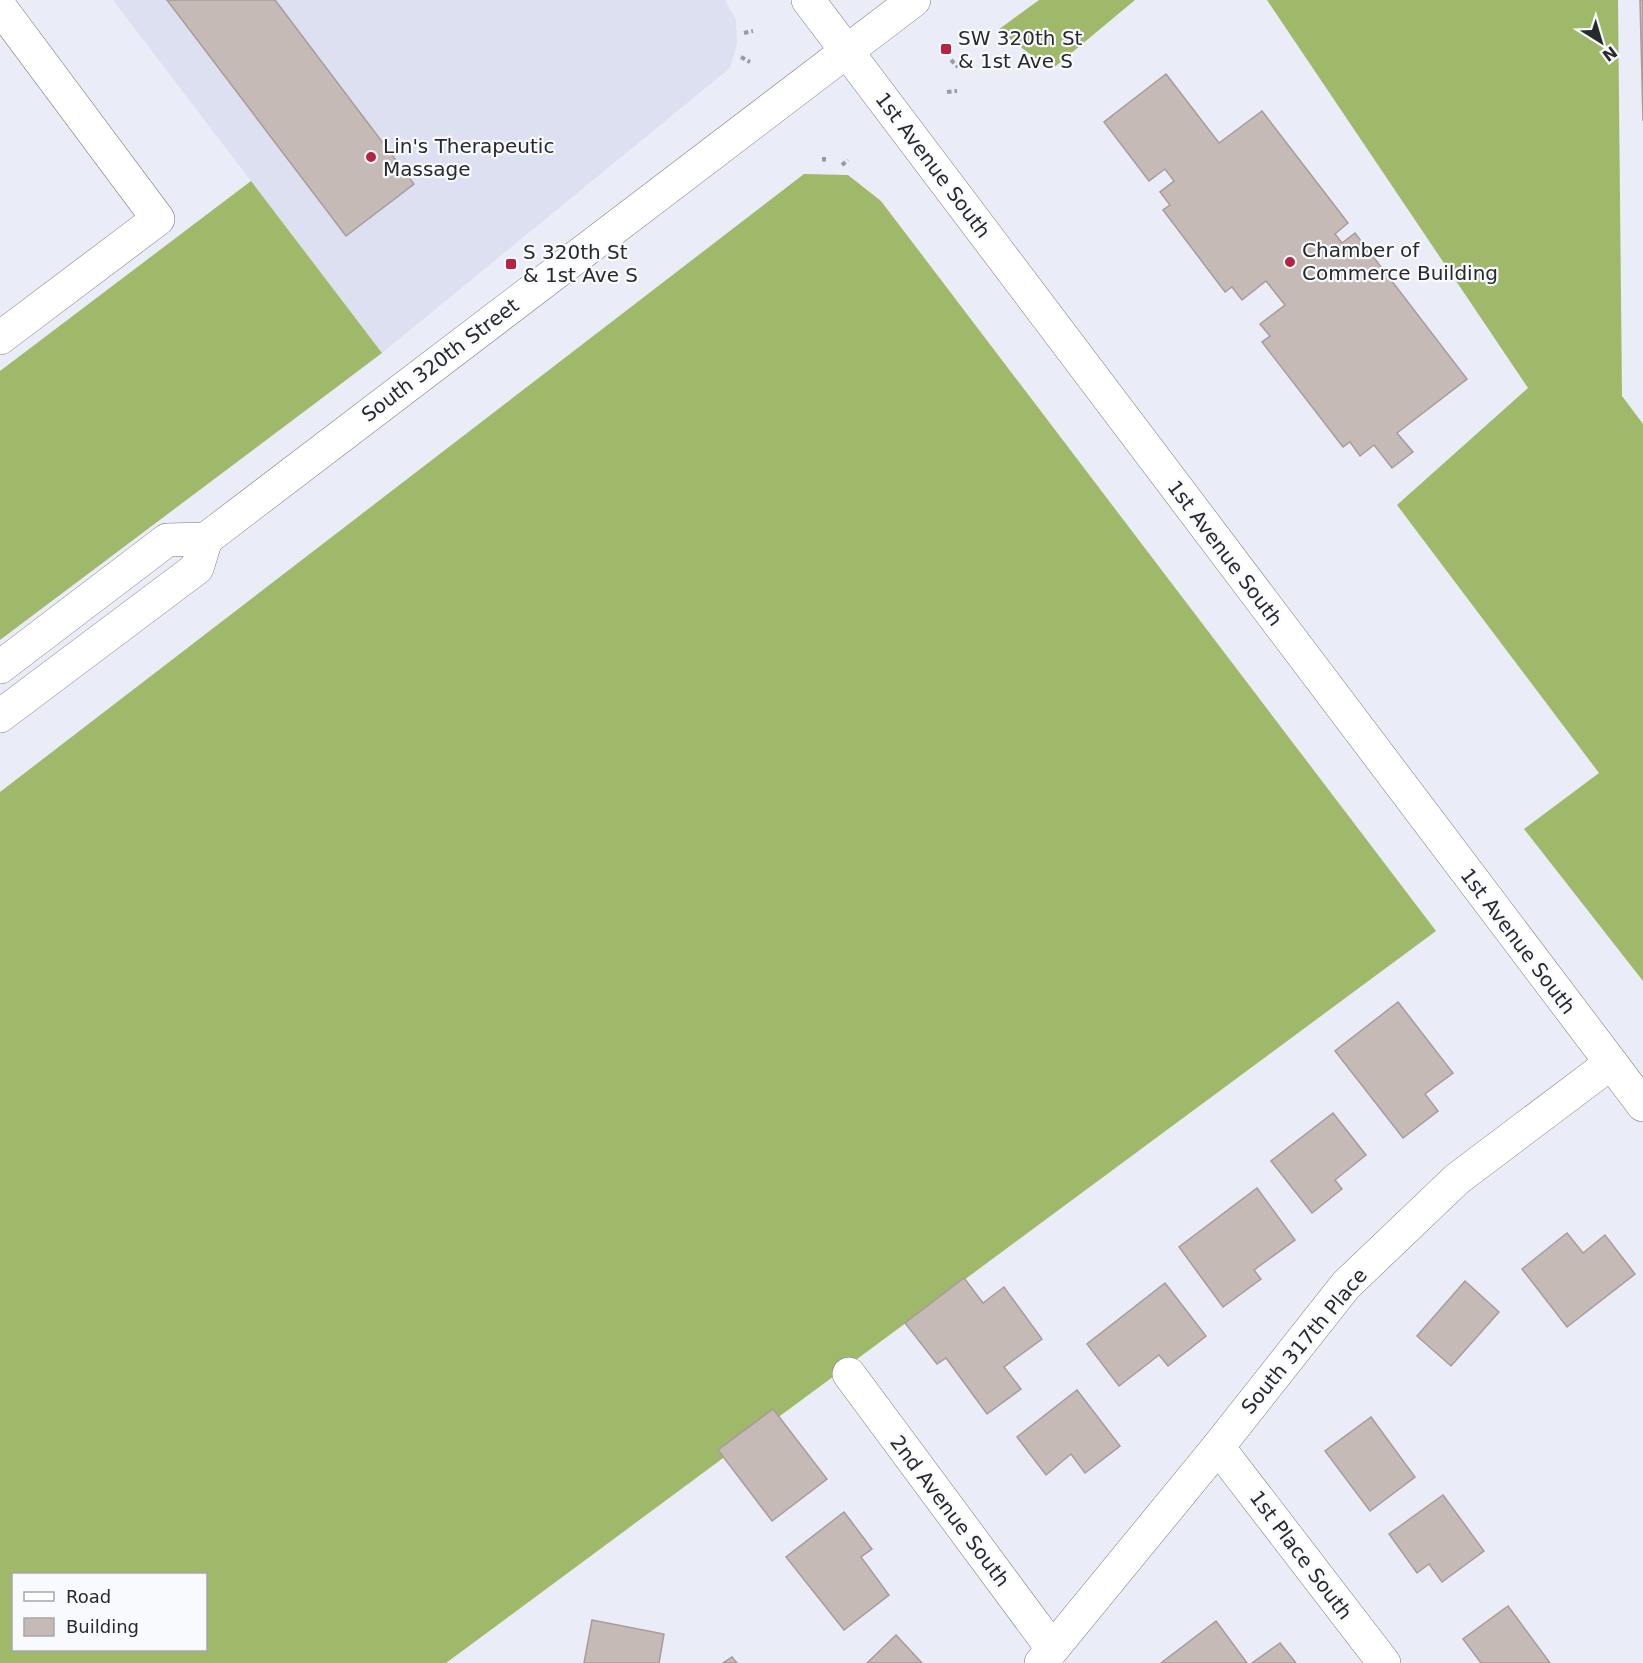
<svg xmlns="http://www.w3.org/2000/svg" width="1643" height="1663" font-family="'DejaVu Sans',sans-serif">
	<rect width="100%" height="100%" fill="#eaedf7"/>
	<path fill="#dce0f1" d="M113 0H725L736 20 737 44 730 68 382 353Z"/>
	<g fill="#a0b86a" fill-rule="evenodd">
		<path d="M1039 0H1135L1051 70 998 30Z"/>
		<path d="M1267 0H1618L1622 396 1643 424V981L1524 829 1599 773 1397 505 1528 388Z"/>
		<path d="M804 174 848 175 881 201 1436 931 446 1663H0V792ZM14 1574H206V1650H14Z"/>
		<path d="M251 181 382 353 0 640V371Z"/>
	</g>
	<g fill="#c5bab6" stroke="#a79c98" stroke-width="1.5">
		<path d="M167 0H275L414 184 346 236Z"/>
		<path d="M1640 0H1643V121Z"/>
		<path d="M1166 74 1219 143 1262 111 1348 223 1335 234 1342 243 1355 233 1467 379 1397 433 1413 452 1392 468 1374 445 1360 456 1350 442 1343 447 1262 342 1270 336 1260 324 1285 305 1266 281 1242 300 1232 287 1225 292 1163 210 1170 205 1160 192 1174 181 1165 169 1149 181 1104 122Z"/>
		<path d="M1398 1002 1453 1073 1425 1094 1438 1111 1403 1138 1335 1051Z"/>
		<path d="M1333 1113 1366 1155 1335 1180 1342 1189 1312 1213 1271 1161Z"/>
		<path d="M1257 1188 1295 1240 1254 1270 1261 1279 1223 1307 1179 1247Z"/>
		<path d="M1567 1233 1583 1253 1605 1235 1635 1274 1567 1327 1522 1269Z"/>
		<path d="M964 1278 983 1303 1004 1287 1042 1339 1004 1367 1021 1389 987 1414 946 1358 937 1364 905 1323Z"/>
		<path d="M1465 1281 1499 1312 1451 1366 1417 1336Z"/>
		<path d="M1165 1283 1206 1336 1168 1366 1159 1355 1119 1386 1087 1344Z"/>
		<path d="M1077 1390 1120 1446 1085 1473 1071 1454 1046 1475 1017 1437Z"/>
		<path d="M773 1409 827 1479 772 1521 718 1450Z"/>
		<path d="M1371 1417 1415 1477 1370 1511 1325 1451Z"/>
		<path d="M1443 1495 1484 1551 1442 1582 1429 1564 1417 1573 1389 1534Z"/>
		<path d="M844 1512 872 1549 861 1557 889 1595 844 1630 786 1557Z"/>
		<path d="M1508 1606 1550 1663H1481L1463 1639Z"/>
		<path d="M592 1620 664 1634 659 1663H584Z"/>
		<path d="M1216 1621 1247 1663H1161Z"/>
		<path d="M896 1635 922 1663H867Z"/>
		<path d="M1280 1643 1296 1663H1252Z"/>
		<path d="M732 1657 737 1663H723Z"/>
	</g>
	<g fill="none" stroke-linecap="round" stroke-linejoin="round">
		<defs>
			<g id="minor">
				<path d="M0 7 158 219 0 338"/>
				<path d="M849 1374 1052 1648"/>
				<path d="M1218 1447 1384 1663"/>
				<path d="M1041 1663 1218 1447 1346 1285 1457 1179 1611 1063"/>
			</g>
			<g id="major">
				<path d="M808 0 1643 1105"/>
				<path d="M0 667 167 540 206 539 914 0"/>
				<path d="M0 716 197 568 206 539"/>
			</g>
		</defs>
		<use href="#minor" stroke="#787a83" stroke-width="34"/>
		<use href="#major" stroke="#787a83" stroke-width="34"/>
		<g stroke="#989aa1" stroke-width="4" stroke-dasharray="4.5 3" stroke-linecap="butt">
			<path d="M744 33 753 31"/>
			<path d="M741 57 750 62"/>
			<path d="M951 60 958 67"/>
			<path d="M947 92 957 91"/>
			<path d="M824 157V163"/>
			<path d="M842 165 848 160"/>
		</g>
		<use href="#minor" stroke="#fff" stroke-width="33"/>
		<use href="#major" stroke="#fff" stroke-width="33"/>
	</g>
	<g fill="#b62441" stroke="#f9fafe" stroke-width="2">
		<rect x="940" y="43" width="12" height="12" rx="3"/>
		<circle cx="371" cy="157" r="6"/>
		<circle cx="1290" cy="262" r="6"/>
		<rect x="505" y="258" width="12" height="12" rx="3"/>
	</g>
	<g text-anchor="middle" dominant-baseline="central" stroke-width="4.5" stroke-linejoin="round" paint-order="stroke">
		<g font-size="20" fill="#28292d" stroke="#f9fafe" text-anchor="start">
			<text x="958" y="38">SW 320th St<tspan x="958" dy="23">&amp; 1st Ave S</tspan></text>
			<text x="383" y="146">Lin's Therapeutic<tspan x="383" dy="23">Massage</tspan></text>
			<text x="1302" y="250">Chamber of<tspan x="1302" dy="23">Commerce Building</tspan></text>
			<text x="523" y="252">S 320th St<tspan x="523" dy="23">&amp; 1st Ave S</tspan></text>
		</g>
		<g font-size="20" fill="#28292d" stroke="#f9fafe">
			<text transform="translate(933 165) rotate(53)">1st Avenue South</text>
			<text transform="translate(440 360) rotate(-37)">South 320th Street</text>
			<text transform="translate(1225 553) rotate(53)">1st Avenue South</text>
			<text transform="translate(1518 941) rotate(53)">1st Avenue South</text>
			<text transform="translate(1304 1341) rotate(-50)">South 317th Place</text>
			<text transform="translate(950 1511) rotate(53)">2nd Avenue South</text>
			<text transform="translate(1301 1555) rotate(53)">1st Place South</text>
		</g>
	</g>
	<rect x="12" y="1573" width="195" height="78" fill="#f9fafe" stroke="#a5a6aa" stroke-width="1.5"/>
	<rect x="24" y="1592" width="30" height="9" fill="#ffffff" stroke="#a5a6aa" stroke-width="1.5"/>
	<text x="66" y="1603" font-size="18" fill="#28292d">Road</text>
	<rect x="24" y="1618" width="30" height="18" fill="#c5bab6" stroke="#a5a6aa" stroke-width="1.5"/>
	<text x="66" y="1633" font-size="18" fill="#28292d">Building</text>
	<g transform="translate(1601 42) rotate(143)" stroke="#f9fafe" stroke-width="4.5" paint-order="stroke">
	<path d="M0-4.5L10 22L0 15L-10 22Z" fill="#28292d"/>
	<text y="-9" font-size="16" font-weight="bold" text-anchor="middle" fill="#28292d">N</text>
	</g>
</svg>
